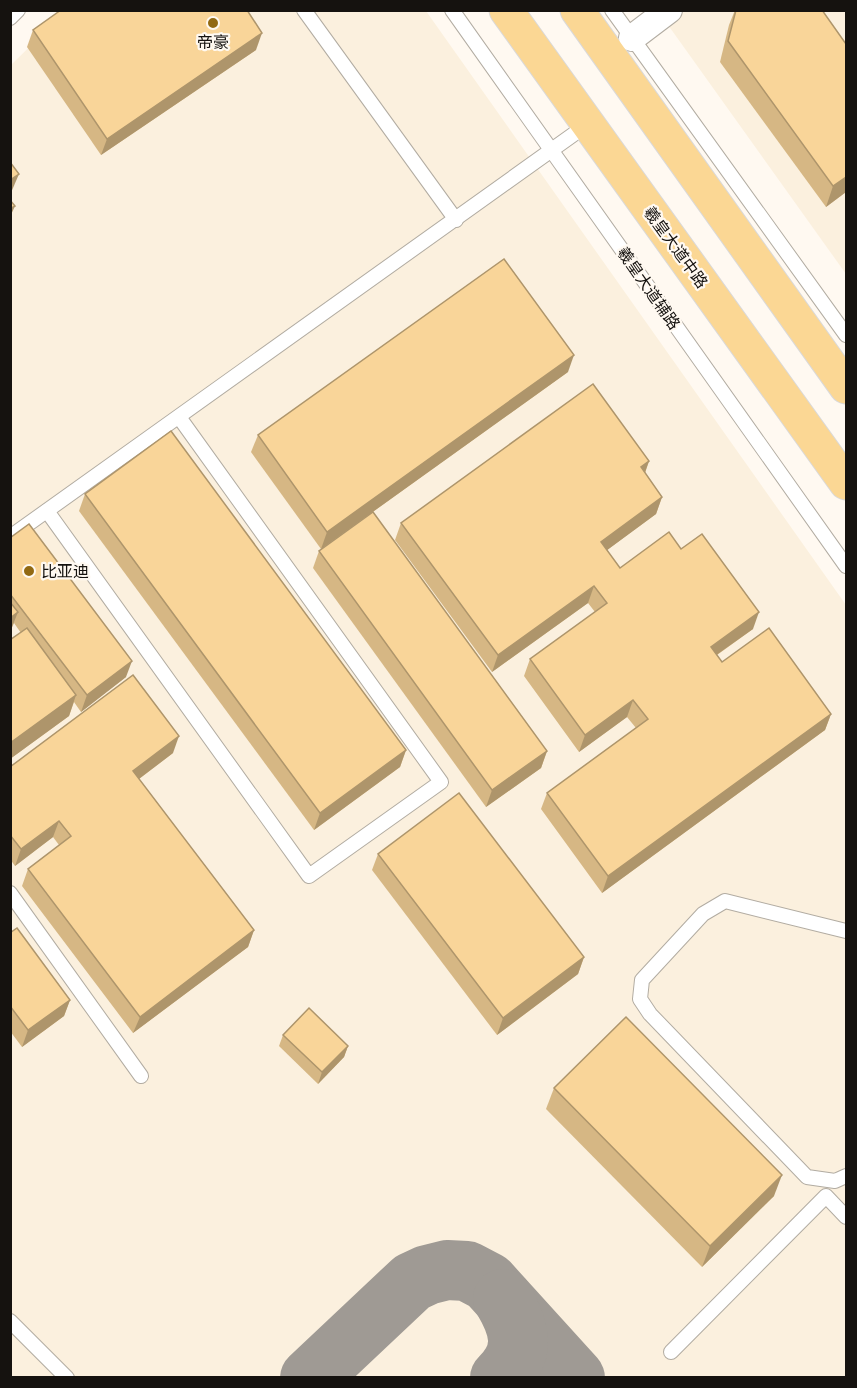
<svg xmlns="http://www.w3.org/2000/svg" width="857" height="1388" font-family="Manrope,'Noto Sans SC',sans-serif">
	<rect width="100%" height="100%" fill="#fff9f1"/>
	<g fill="#fbf0de">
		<path d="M66 11H426L846 605V1377L11 1378V65Z"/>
		<path d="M658 11H846V274Z"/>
	</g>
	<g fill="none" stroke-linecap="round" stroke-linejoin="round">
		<g stroke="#9f9a94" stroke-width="60">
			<path d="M310 1378 412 1282 427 1275 447 1270 467 1271 488 1282 575 1378"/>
			<path d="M500 1378C527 1352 520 1328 503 1299"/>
		</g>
		<defs>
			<g id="lane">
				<path d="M304 10 456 220"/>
				<path d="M452 10 846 566"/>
				<path d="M612 10 846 335"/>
				<path d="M10 18 18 10"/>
				<path d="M47 511 309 876 441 782 179 417"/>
				<path d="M10 537 588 124"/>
				<path d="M10 893 141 1076"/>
				<path d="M846 931 725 901 703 914 642 980 640 999 650 1014 807 1177 835 1181 846 1176"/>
				<path d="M10 1321 67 1378"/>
				<path d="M671 1352 826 1196 846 1217"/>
			</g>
			<path id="street" d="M632 38 669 10"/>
			<g id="primary">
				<path d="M506 10 846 483"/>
				<path d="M577 10 846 387"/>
			</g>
		</defs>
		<use href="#lane" stroke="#b2aca2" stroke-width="16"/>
		<use href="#street" stroke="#b2aca2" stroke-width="28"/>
		<use href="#primary" stroke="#dad9d9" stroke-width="35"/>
		<use href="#lane" stroke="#fff" stroke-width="14"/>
		<use href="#street" stroke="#fff" stroke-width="26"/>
		<use href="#primary" stroke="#fbd794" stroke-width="33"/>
	</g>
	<g fill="#d6b784">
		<path d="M735 10H822L846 44V192L826 207 720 62 729 25Z"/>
		<path d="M33 30 256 50 101 155 27 47Z"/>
		<path d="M568 372 321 549 251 452 258 435Z"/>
		<path d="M649 461 645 473 662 497 656 514 607 550 620 568 681 549 753 629 717 655 722 662 831 714 825 730 602 893 541 809 547 793 636 728 627 717 579 752 524 676 530 659 595 612 588 603 492 672 395 540 401 523Z"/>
		<path d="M85 494 406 750 400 767 314 830 79 511Z"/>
		<path d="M10 538 126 677 81 712 74 702 69 716 10 759V640L21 633 14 623 10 632Z"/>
		<path d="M319 551 547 751 541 768 486 807 313 568Z"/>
		<path d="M173 753 139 779 254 930 248 947 133 1033 22 886 28 869 59 845 53 837 15 866 10 859V767Z"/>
		<path d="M378 854 584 957 578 974 497 1035 372 870Z"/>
		<path d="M10 933 70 1000 64 1016 22 1047 10 1031Z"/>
		<path d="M283 1035 348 1046 344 1057 318 1084 279 1046Z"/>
		<path d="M554 1088 774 1196 702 1267 546 1109Z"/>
	</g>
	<g fill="#ae956b">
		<path d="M262 33 256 50 101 155 107 139Z"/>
		<path d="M19 174 10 195V180Z"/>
		<path d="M846 177V192L826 207 833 186Z"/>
		<path d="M15 206 10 217V209Z"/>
		<path d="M574 355 568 372 321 549 327 532Z"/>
		<path d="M649 461 643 478 641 467Z"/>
		<path d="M662 497 656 514 595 559 601 542Z"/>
		<path d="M594 586 588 603 492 672 498 655Z"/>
		<path d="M18 612 10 632V618Z"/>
		<path d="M759 612 753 629 705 663 711 647Z"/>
		<path d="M132 661 126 677 81 712 87 695Z"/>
		<path d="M76 695 69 716 10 759V743Z"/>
		<path d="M633 700 627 717 579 752 585 735Z"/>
		<path d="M831 714 825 730 602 893 608 876Z"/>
		<path d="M179 736 173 753 127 788 133 771Z"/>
		<path d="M406 750 400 767 314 830 320 813Z"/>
		<path d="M547 751 541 768 486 807 492 790Z"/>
		<path d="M59 821 53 837 15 866 21 849Z"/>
		<path d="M254 930 248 947 133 1033 140 1017Z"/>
		<path d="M584 957 578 974 497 1035 503 1018Z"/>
		<path d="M70 1000 64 1016 22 1047 28 1030Z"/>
		<path d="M348 1046 344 1057 318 1084 322 1072Z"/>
		<path d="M782 1175 774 1196 702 1267 710 1246Z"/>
	</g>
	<g fill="#f9d599" stroke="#ae956b" stroke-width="1.5">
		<path d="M61 10H247L262 33 107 139 33 30Z"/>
		<path d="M736 10H822L846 44V177L833 186 728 41Z"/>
		<path d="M10 162 19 174 10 180Z"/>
		<path d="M10 200 15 206 10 209Z"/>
		<path d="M504 259 574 355 327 532 258 435Z"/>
		<path d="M593 384 649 461 641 467 662 497 601 542 620 568 669 532 681 549 702 534 759 612 711 647 722 662 769 628 831 714 608 876 547 793 648 719 633 700 585 735 530 659 607 603 594 586 498 655 401 523Z"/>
		<path d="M171 431 406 750 320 813 85 494Z"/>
		<path d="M373 512 547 751 492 790 319 551Z"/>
		<path d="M29 524 132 661 87 695 10 594V538Z"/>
		<path d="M10 602 18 612 10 618Z"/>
		<path d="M27 628 76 695 10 743V640Z"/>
		<path d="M133 675 179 736 133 771 254 930 140 1017 28 869 71 836 59 821 21 849 10 835V767Z"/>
		<path d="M459 793 584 957 503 1018 378 854Z"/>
		<path d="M17 928 70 1000 28 1030 10 1006V933Z"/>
		<path d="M309 1008 348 1046 322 1072 283 1035Z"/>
		<path d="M626 1017 782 1175 710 1246 554 1088Z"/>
	</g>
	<g fill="#926912" stroke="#fff9f1" stroke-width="2">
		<circle cx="213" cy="23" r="6"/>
		<circle cx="29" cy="571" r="6"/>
	</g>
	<g text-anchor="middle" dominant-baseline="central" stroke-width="4.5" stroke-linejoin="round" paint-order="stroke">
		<g font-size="16" fill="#15120f" stroke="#fff9f1">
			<text x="213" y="42">帝豪</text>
			<text x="41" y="571" text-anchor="start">比亚迪</text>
		</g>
		<g font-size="16" fill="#15120f" stroke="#fff9f1">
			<text transform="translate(676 247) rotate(54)">羲皇大道中路</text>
			<text transform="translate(649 288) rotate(55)">羲皇大道辅路</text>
		</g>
	</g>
	<rect width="857" height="1388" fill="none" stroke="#15120f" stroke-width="24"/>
</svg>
